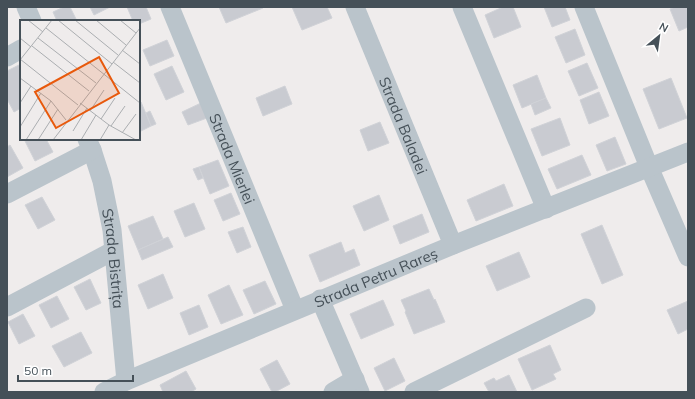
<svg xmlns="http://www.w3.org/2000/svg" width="695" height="399" font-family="Mulish,sans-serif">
	<rect width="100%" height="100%" fill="#efecec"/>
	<g fill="#c9cbd1" stroke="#d0d2d7">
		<path d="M64 7H70L77 21H57L53 12Z"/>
		<path d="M90 7H110L94 15Z"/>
		<path d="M127 7H146L151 19 139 24V21H133Z"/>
		<path d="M219 7H263V8L226 23Z"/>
		<path d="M292 7H327L332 18 302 30Z"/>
		<path d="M503 7H513L521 27 494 38 485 15Z"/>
		<path d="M544 7H565L570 20 552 27Z"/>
		<path d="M675 7H688V27L679 31 670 9Z"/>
		<path d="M575 29 585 55 566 63 555 37Z"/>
		<path d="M167 40 174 56 150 66 143 50Z"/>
		<path d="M587 63 598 88 579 96 568 71Z"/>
		<path d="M21 64V108L14 112 7 99V71Z"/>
		<path d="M172 66 184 92 166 100 154 74Z"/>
		<path d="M537 75 546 98 522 108 513 85Z"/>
		<path d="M671 78 687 118 659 129 643 89Z"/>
		<path d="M285 86 292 104 263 116 256 98Z"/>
		<path d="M599 92 609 116 589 124 580 100Z"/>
		<path d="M546 98 551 108 535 115 531 104Z"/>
		<path d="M141 102 151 126 139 132V103Z"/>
		<path d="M201 103 207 118 188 125 182 112Z"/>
		<path d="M150 111 156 124 151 126 146 113Z"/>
		<path d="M560 118 570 145 542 156 531 129Z"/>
		<path d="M380 122 389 143 368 151 360 130Z"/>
		<path d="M615 137 626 164 607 171 596 145Z"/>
		<path d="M24 139H46L53 152 35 161Z"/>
		<path d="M10 145 23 168 7 177V147Z"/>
		<path d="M582 155 591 175 557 189 548 169Z"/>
		<path d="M218 160 229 186 210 194 199 167Z"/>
		<path d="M199 167 203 178 198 180 193 169Z"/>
		<path d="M504 184 513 206 476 221 467 200Z"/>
		<path d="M231 193 240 214 223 221 214 200Z"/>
		<path d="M379 195 389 220 364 231 353 206Z"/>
		<path d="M42 197 55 220 38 229 25 205Z"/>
		<path d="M194 203 205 229 185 237 174 211Z"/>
		<path d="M422 214 429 232 400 244 393 226Z"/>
		<path d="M153 216 163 239 138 250 128 226Z"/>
		<path d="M602 225 623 275 602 284 581 234Z"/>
		<path d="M243 227 251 247 237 253 228 232Z"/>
		<path d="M168 237 173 247 142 260 138 250Z"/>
		<path d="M341 242 345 253 354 249 360 265 320 282 309 255Z"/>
		<path d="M519 252 530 277 497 291 486 266Z"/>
		<path d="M163 274 173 298 148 309 138 285Z"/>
		<path d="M90 279 101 303 86 310 74 287Z"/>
		<path d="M265 281 276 304 254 314 243 290Z"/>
		<path d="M229 285 243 315 221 324 208 295Z"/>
		<path d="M429 289 434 300 435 299 445 322 414 334 405 312 406 311 401 300Z"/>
		<path d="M57 296 69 319 51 328 39 305Z"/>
		<path d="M383 300 394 325 361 339 350 314Z"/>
		<path d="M688 301V329L678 334 667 310Z"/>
		<path d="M199 305 208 327 189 335 180 313Z"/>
		<path d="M23 314 35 336 19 344 8 322Z"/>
		<path d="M81 332 92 353 64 367 52 346Z"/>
		<path d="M550 345 561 370 553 374 556 379 532 390 518 359Z"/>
		<path d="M394 358 405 381 385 391 374 368Z"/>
		<path d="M277 360 290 384 275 392H272L260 369Z"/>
		<path d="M186 371 196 389 191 392H163L160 385Z"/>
		<path d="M509 375 517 392H489L484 383 494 378 496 381Z"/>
	</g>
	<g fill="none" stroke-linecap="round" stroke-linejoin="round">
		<g stroke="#bac4cb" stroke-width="19">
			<path d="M26 7 32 21"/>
			<path id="s1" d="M170 7 295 310"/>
			<path id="s2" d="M355 7 453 245"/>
			<path d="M462 7 546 209"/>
			<path d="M584 7 649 167 688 257"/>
			<path d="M7 57 21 49"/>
			<path id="s3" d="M87 139 92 150 102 181 112 230 126 381"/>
			<path d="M7 194 92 150"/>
			<path d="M320 299 360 392"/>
			<path d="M7 307 113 251"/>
			<path id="s4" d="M104 392 126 381 453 245 688 152"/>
			<path d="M333 392 355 379"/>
			<path d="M414 392 586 308"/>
		</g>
	</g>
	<g text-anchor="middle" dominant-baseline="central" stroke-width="4" stroke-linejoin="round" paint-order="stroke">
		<g font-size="15" fill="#455058" stroke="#fff">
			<text stroke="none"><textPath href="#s2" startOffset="128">Strada Baladei</textPath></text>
			<text stroke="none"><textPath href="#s1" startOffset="164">Strada Mierlei</textPath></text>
			<text stroke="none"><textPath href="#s3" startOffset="123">Strada Bistrița</textPath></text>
			<text stroke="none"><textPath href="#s4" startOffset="295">Strada Petru Rareș</textPath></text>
		</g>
	</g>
	<g transform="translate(20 20)">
		<rect width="120" height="120" fill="#efecec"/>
		<path fill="none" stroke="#abaeb1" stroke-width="1" d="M8 0 23 12M38 0 92 44M55 0 98 35M76 0 106 25M100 0 116 13M26 8 120 83M0 18 11 27M18 18 76 63M12 26 69 71M102 30 120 44M0 39 58 85M0 40 32 0M93 42 120 63M0 58 31 81 46 100M0 83 11 66M60 83 89 105 116 120M70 91 84 70M81 99 95 78M91 106 105 86M0 107 21 73M53 111 67 88M102 113 116 94M6 120 31 81M18 120 38 89M33 120 120 8M61 120 76 95M80 120 89 105"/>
		<path fill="#e8590c" fill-opacity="0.15" stroke="#e8590c" stroke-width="2" d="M79 37 99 73 36 108 15 72Z"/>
		<rect width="120" height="120" fill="none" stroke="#455058" stroke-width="2"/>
	</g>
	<rect width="695" height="399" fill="none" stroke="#455058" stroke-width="16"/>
	<g transform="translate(659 36) rotate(29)" stroke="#ffffff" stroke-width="3" paint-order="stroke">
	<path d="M0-3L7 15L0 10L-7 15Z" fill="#455058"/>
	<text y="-6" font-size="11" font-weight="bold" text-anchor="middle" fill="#455058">N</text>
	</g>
	<path d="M18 375v6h115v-6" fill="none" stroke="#455058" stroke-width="2"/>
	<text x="24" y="375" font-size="12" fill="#455058" stroke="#ffffff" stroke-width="3" paint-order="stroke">50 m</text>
</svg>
